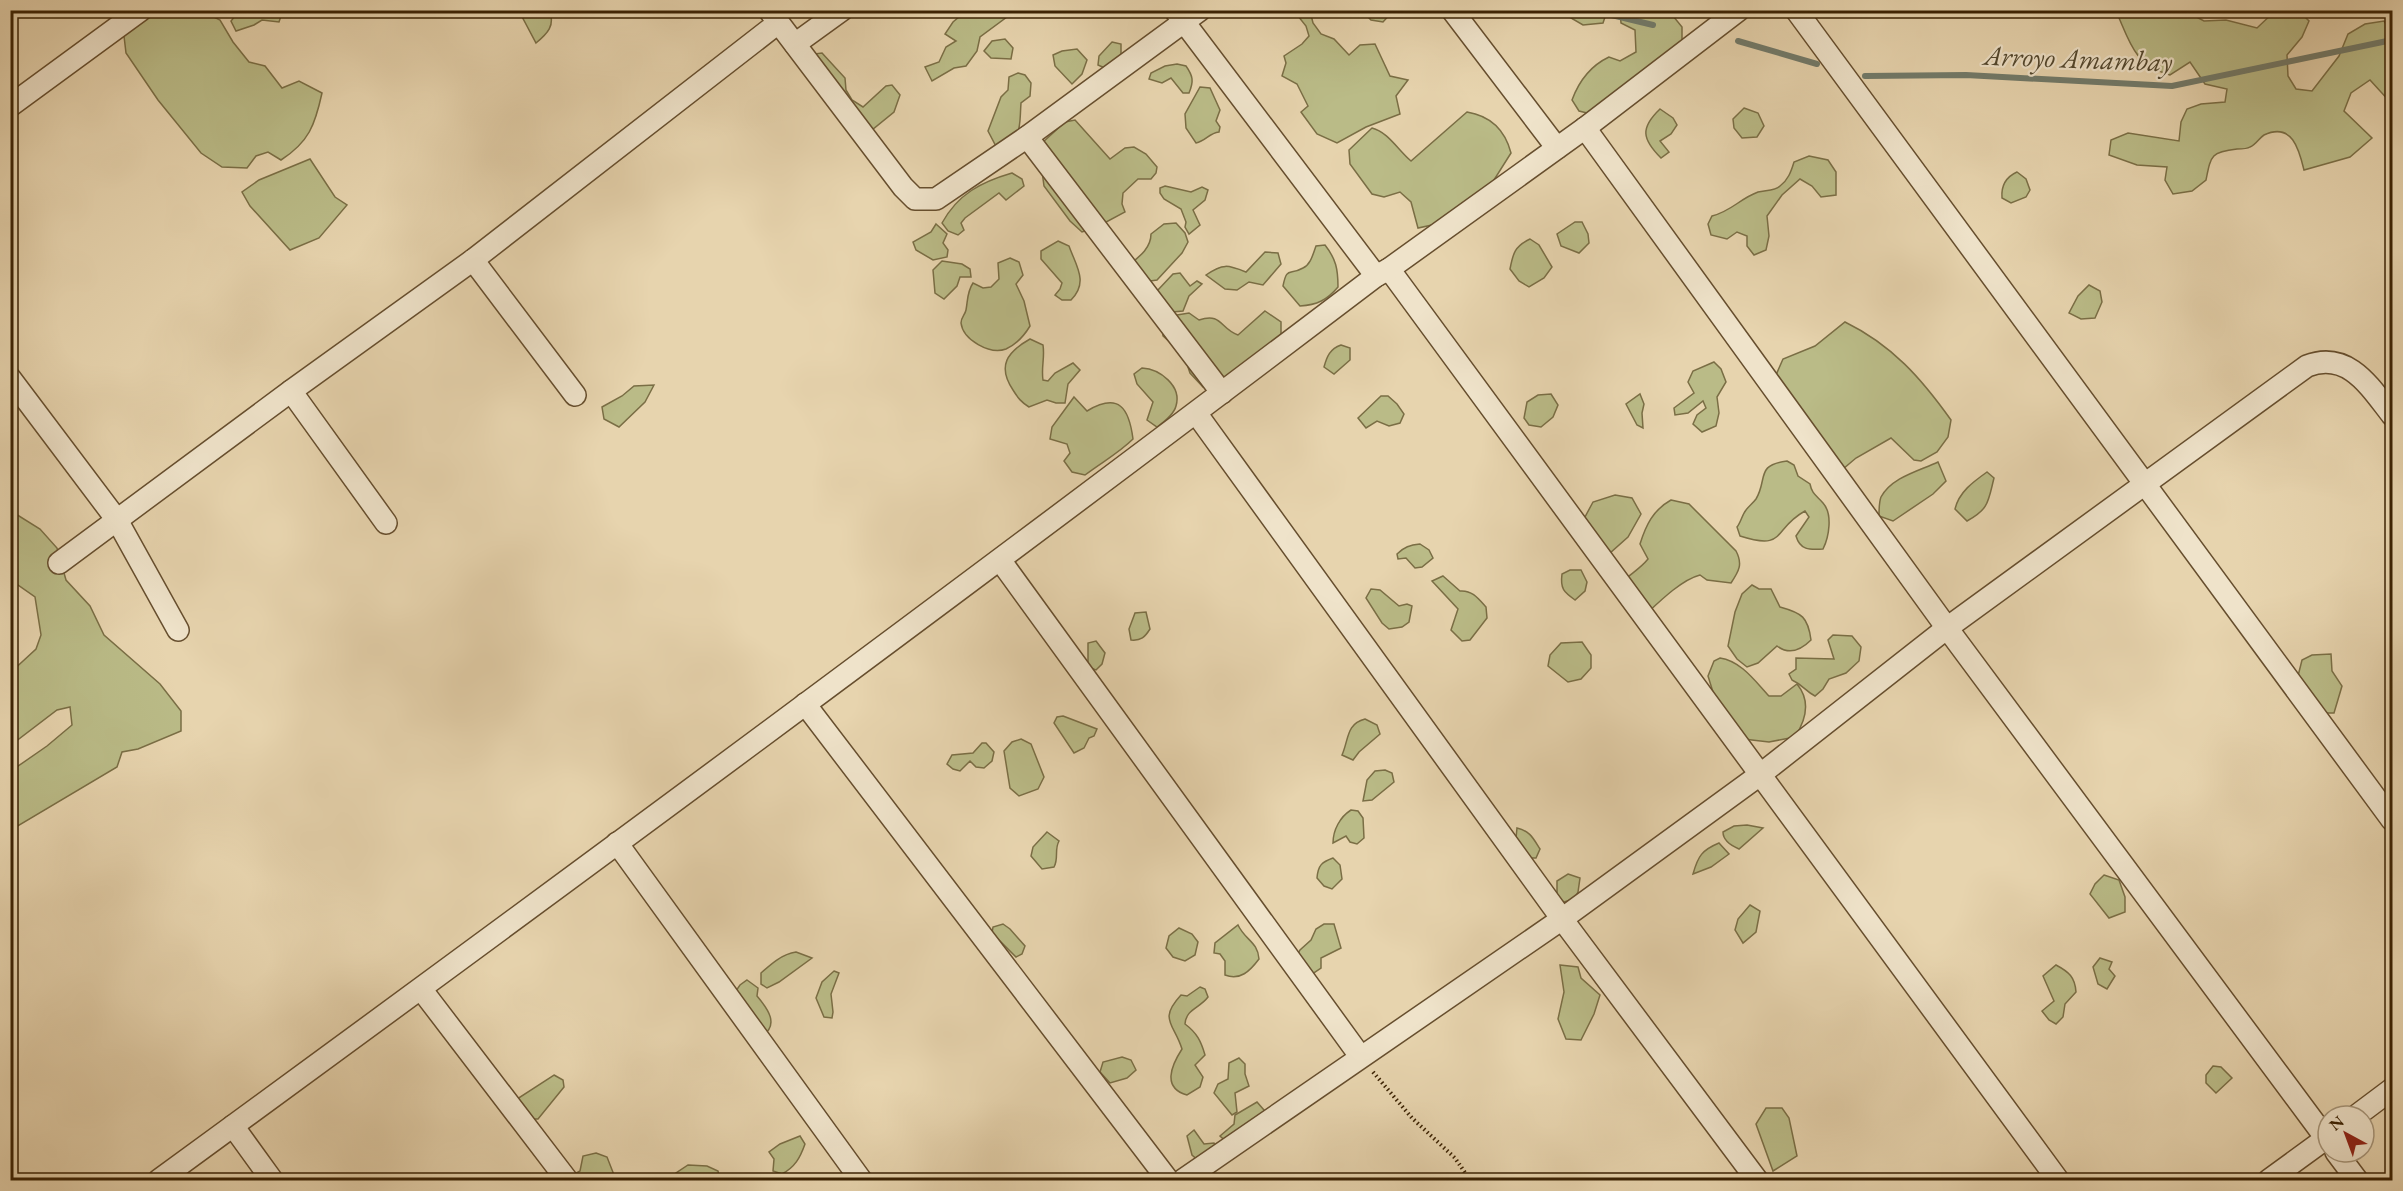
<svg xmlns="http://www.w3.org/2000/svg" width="2403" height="1191" font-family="'EB Garamond',serif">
	<rect width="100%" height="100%" fill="#e7d4ae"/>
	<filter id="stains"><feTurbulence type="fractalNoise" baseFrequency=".00333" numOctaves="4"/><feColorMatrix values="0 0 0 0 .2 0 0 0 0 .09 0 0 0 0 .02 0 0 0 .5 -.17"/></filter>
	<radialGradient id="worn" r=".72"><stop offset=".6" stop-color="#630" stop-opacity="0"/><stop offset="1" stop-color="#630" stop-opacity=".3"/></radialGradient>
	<g fill="#babb87" stroke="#7a6e45" stroke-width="1.5">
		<path d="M240 10H283L279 22 262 20 254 25 236 31 231 21Z"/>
		<path d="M165 11H202L220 20 233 42 249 62 265 66 282 88 299 81 322 93C315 125 309 142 281 160L268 152 256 156 247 168 222 167 201 153 158 100 126 53 124 36 136 23Z"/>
		<path d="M519 11H549C556 25 547 34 536 43Z"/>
		<path d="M966 11H1015L980 37 977 51 966 66 954 68 932 81 925 67 939 62 946 47 956 41 945 34 953 22Z"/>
		<path d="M1310 11 1313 23 1321 34 1334 39 1349 55 1360 45 1375 44 1390 76 1408 80 1396 96 1400 114 1366 127 1337 143 1317 134 1301 112 1308 106 1297 84 1282 76 1286 63 1284 56 1302 44 1309 36 1306 26 1294 11Z"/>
		<path d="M1362 11H1393L1383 22 1371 20Z"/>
		<path d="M1559 11H1607L1603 23 1583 25Z"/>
		<path d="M1620 11H1669L1682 27V42L1591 114 1579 111 1572 100C1579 81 1590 66 1609 57L1620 61 1636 52 1635 30 1621 23Z"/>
		<path d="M2116 11H2185L2204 21 2226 20 2257 28 2275 11H2299L2309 21 2302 37 2287 55 2288 76 2296 89 2312 91 2339 56 2348 34 2365 24 2384 21 2392 33 2388 53 2392 66V102L2391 103 2370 80 2351 93 2344 111 2372 138 2350 157 2304 170C2299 149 2292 122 2264 135 2259 138 2256 145 2250 147 2247 149 2240 149 2237 149 2211 152 2211 155 2206 180L2192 191 2173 194 2165 180 2167 167 2137 165 2109 155 2111 140 2128 133 2179 141 2181 122 2187 109 2201 104 2225 102 2227 89 2205 84 2190 62 2170 75C2133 64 2130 42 2116 11Z"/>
		<path d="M1005 39 1013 48 1011 59 991 58 984 51 992 41Z"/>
		<path d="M1112 42 1121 44V56L1107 69 1098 65 1099 56Z"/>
		<path d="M1077 49 1087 60 1082 74 1072 84 1055 66 1053 55 1062 51Z"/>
		<path d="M822 53 845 78 846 90 852 100 863 107 886 86 892 85 900 95 894 112 862 138 814 54Z"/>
		<path d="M1177 64 1186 66C1193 76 1194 81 1189 93H1183L1171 78 1162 83 1149 79 1151 73 1165 66Z"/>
		<path d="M1018 73 1025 75 1031 83 1030 96 1021 103C1019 132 1023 133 999 152L988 131 1001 97 1008 90 1009 77Z"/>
		<path d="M1200 87 1210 88 1220 110 1216 121 1220 127 1219 132C1209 133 1206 141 1196 143L1186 128 1185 114Z"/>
		<path d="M1744 108 1758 113 1764 126 1757 137 1742 138 1734 128 1733 119Z"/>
		<path d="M1660 109 1673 118 1677 125 1671 134 1660 141 1669 152 1661 158C1642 139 1640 128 1660 109Z"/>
		<path d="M1467 112C1491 116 1505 130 1511 153L1482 199 1441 223 1418 228 1411 202 1400 192 1384 197 1372 194 1350 164 1349 150 1372 128C1388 132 1398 150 1411 161Z"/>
		<path d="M1075 120 1110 159 1125 148 1134 147 1146 154 1157 167 1156 173 1151 179H1138L1123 193 1122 204 1125 212 1095 228 1082 232 1070 221 1044 186 1041 164 1042 143 1065 122Z"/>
		<path d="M1809 156 1828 160 1836 172V195L1821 197 1812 186 1800 179 1782 195 1767 216 1769 236 1766 250 1754 255 1747 246V236L1737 232 1727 239 1711 235 1708 224 1712 216C1732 211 1739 199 1758 192 1765 190 1775 191 1780 186 1788 180 1791 172 1794 162Z"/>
		<path d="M310 159 335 197 347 205 319 238 290 250 250 206 242 192 259 180Z"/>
		<path d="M2017 172 2026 179 2030 190 2026 197 2011 203 2002 198C2001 186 2006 177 2017 172Z"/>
		<path d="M1012 173 1022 179 1024 186 1006 200 999 193 965 218 961 223 964 230 958 235 948 231 942 223C958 194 981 182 1012 173Z"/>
		<path d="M1165 186 1191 192 1202 187 1208 190 1205 200 1193 210 1200 225 1189 234 1185 227 1186 222 1181 209 1164 199 1160 193V188Z"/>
		<path d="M1575 222H1582L1588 234 1589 243 1579 253 1561 246 1557 234Z"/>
		<path d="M1176 223 1185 233 1188 242 1182 253 1157 280 1143 282 1123 270C1134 260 1151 251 1151 234L1164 224Z"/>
		<path d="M936 224 947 234 943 243 948 250 947 257 933 260 916 250 913 242 931 232Z"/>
		<path d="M1530 239 1539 245 1552 267 1544 278 1529 287 1519 281 1510 269C1513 253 1515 246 1530 239Z"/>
		<path d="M1058 241 1069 246C1076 266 1089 282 1071 300H1062L1055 295 1060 289 1062 283 1041 259V251Z"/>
		<path d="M1325 245C1336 259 1338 269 1338 287 1327 300 1317 305 1300 306L1283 286C1287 266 1289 276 1303 268 1311 264 1313 254 1316 246Z"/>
		<path d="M1265 252 1278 253 1281 264 1263 285 1249 282 1237 290 1225 289 1206 275C1223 263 1228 265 1246 272Z"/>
		<path d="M1010 258 1019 262 1023 275 1016 284 1024 301 1030 326C1024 336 1017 344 1006 349 990 355 963 340 961 323 961 317 965 315 966 310 968 299 967 292 973 283L983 288 991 287 999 279 998 263Z"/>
		<path d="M942 261 962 264 970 269 971 277H960L957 286 944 299 935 293 933 270Z"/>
		<path d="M1180 273 1190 286 1197 281 1202 284 1189 296 1183 311 1172 312 1167 309 1165 300 1157 291 1173 274Z"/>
		<path d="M2089 285 2100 291 2102 302 2095 318 2081 319 2069 313 2078 296Z"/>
		<path d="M1265 311 1281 322V336L1215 387H1203L1190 373 1184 355 1163 336 1162 326 1171 316 1189 313 1199 320C1222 312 1220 329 1238 335Z"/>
		<path d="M1845 322C1892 345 1921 378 1951 420L1948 437 1937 452 1921 461 1914 460 1891 438 1856 458 1837 474 1776 375 1783 359 1815 346Z"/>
		<path d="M1030 339 1043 345C1045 358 1041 367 1043 380L1048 381 1055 373 1073 363 1080 370 1068 384 1065 403H1056L1047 400 1029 407C1021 402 1018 398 1013 390 997 366 1007 352 1030 339Z"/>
		<path d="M1341 345 1350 348V360L1334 374 1324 367C1327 356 1330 349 1341 345Z"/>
		<path d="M1714 362 1721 369 1726 382 1717 397 1719 413 1716 426 1702 432 1693 424 1697 415 1706 408 1703 401 1688 413 1675 415 1674 408 1694 393 1688 382 1693 371Z"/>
		<path d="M1142 368C1160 369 1182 386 1176 406 1174 414 1164 422 1157 427L1147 420 1153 402 1137 384 1134 374Z"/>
		<path d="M654 385 645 402 619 427 604 419 602 407 622 396 634 386Z"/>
		<path d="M1551 394 1558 405 1553 417 1541 427 1529 425 1524 418 1527 402 1538 395Z"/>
		<path d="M1640 394 1644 404 1642 413 1643 428 1637 425 1626 404Z"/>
		<path d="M1381 396H1388L1397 404 1404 414 1400 423 1389 426 1377 421 1366 428 1358 418Z"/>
		<path d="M1074 397 1087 411C1119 392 1129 408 1133 439 1119 453 1102 462 1085 475L1072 472 1064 461 1070 453 1067 444 1050 439 1052 427Z"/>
		<path d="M1787 461 1794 465 1798 476 1810 484C1812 494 1816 495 1823 503 1833 514 1829 537 1823 549 1809 550 1800 550 1796 536L1809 517 1805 511C1772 529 1787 551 1740 536L1737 527C1741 522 1742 515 1746 510 1749 506 1753 503 1756 499 1768 479 1755 465 1787 461Z"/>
		<path d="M1938 462 1946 481 1933 494 1893 521 1879 516C1879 511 1879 502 1881 497 1892 477 1919 471 1938 462Z"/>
		<path d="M1987 472 1994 478C1988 502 1989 509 1967 521L1955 509C1959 492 1973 482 1987 472Z"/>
		<path d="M1615 495 1632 498 1641 514 1628 537 1610 553 1578 530 1593 502Z"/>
		<path d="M1671 500 1689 504 1736 551C1743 564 1739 571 1731 583L1707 580 1700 575C1681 580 1659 602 1644 616L1621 583C1630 574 1640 569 1648 559L1640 544C1646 525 1653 510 1671 500Z"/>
		<path d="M11 511 40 529 57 548 66 580 90 606 104 635 160 684 181 711V731L138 749 122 752 117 767 11 830V771L47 746 72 725 70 707 57 710 11 745 10 673 36 649 41 635 35 597 11 580Z"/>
		<path d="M1420 544 1429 550 1433 558 1422 567 1415 568 1406 558 1398 559 1397 554C1404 547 1410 545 1420 544Z"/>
		<path d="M1570 570H1581L1587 582 1585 591 1575 600C1564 592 1560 589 1562 574Z"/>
		<path d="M1443 576 1460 591C1472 590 1478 598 1486 607L1487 618 1470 640 1462 641 1451 630 1458 609 1432 581Z"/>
		<path d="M1752 585 1759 589H1771L1780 607C1802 613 1808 617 1811 640 1801 650 1789 655 1777 646L1758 663 1747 667 1737 659 1728 646 1735 612 1742 594Z"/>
		<path d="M1371 589 1380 590 1399 606 1407 604 1412 606 1409 622 1402 627 1389 629 1382 623 1366 598Z"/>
		<path d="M1146 612 1150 629C1145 637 1141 641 1131 640L1129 629 1135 613Z"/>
		<path d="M1833 635 1852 636 1861 647 1859 661 1846 673 1829 679 1823 689 1815 696C1805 691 1803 685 1792 680L1789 674 1796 669V658L1834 659 1828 640Z"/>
		<path d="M1096 641 1105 653 1102 664 1096 670 1088 667V643Z"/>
		<path d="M1582 642 1591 655V668L1581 679 1568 682 1548 666 1550 655 1561 643Z"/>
		<path d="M2331 654 2332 671 2342 686 2334 713H2319L2298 676 2302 660 2312 655Z"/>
		<path d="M1720 658C1741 661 1755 681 1769 696H1781L1797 684C1811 701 1806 720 1795 737L1769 742 1735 738 1717 705 1708 676 1714 661Z"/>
		<path d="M1063 716 1097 729 1094 736 1089 738 1084 748 1074 753 1054 723 1057 717Z"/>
		<path d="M1365 719 1377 725 1380 734 1359 752 1353 760 1342 755C1349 739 1346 724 1365 719Z"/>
		<path d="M1021 739 1031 744 1044 777 1038 789 1019 796 1010 788 1004 751 1012 742Z"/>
		<path d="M982 743H986L994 752 992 761 984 768 976 767 970 761 960 771 953 769 947 764 952 755 973 753Z"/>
		<path d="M1385 770 1392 773 1394 782 1372 800 1363 801 1367 780 1375 771Z"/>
		<path d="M1351 810 1358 811 1363 818 1364 838 1357 844 1350 842 1346 836 1333 843C1333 830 1340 817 1351 810Z"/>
		<path d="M1747 825 1763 828 1739 849C1732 846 1723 840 1723 832L1734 826Z"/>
		<path d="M1517 828C1530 831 1533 838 1540 849L1536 858H1526L1516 838Z"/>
		<path d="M1047 832 1059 841C1054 850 1059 858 1054 867L1042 869 1031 856 1033 847Z"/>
		<path d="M1719 843 1729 854 1711 867 1693 874C1698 856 1702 850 1719 843Z"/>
		<path d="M1333 858 1340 865 1342 879 1332 889 1324 886 1317 878C1318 865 1322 862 1333 858Z"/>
		<path d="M1568 874 1580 878 1578 892 1574 899 1564 902 1557 898V881Z"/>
		<path d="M2104 875 2119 880 2125 897V912L2109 918 2090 894 2095 884Z"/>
		<path d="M1750 905 1760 911 1756 932 1743 943 1735 930 1738 919Z"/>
		<path d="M1003 924 1010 929 1025 946 1022 954 1016 957 992 933 993 927Z"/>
		<path d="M1324 924H1334L1341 948 1321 958V968L1312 974 1293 963 1300 950 1311 940 1316 929Z"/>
		<path d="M1238 925C1245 940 1258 942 1259 959 1250 971 1240 981 1225 975V961L1220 954 1214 953 1215 943Z"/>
		<path d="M1179 928 1192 934 1198 942 1195 955 1185 961 1173 957 1166 948 1169 936Z"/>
		<path d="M796 952 812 958 779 982 767 988 761 984V973C771 964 782 954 796 952Z"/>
		<path d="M2100 958 2112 962 2109 969 2115 976 2107 989 2098 984 2093 967Z"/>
		<path d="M1560 965 1578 967 1581 978 1600 995 1594 1014 1581 1040 1566 1039 1558 1019 1564 992Z"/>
		<path d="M2056 965C2069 972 2075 977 2076 992L2065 1004 2063 1017 2056 1024 2049 1020 2042 1011 2054 1001 2043 976Z"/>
		<path d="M834 971 839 973 831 994 833 1012 832 1018 824 1017 816 998 822 982Z"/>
		<path d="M747 980 758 988 757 996C768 1009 780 1025 761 1037L731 998 740 985Z"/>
		<path d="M1200 987 1205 989 1208 997C1200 1008 1186 1009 1185 1024 1197 1033 1201 1041 1205 1055L1195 1065 1203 1077 1200 1087 1187 1095C1162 1088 1171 1066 1182 1049 1174 1023 1158 1020 1181 995L1187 996Z"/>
		<path d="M1122 1057 1131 1060 1136 1070 1127 1078 1110 1083 1100 1072 1103 1062Z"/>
		<path d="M1239 1058 1245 1064V1074L1249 1086 1235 1093 1237 1112 1232 1115 1214 1093 1218 1084 1228 1079 1229 1063Z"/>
		<path d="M2213 1066 2221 1067 2232 1078 2216 1093 2206 1083V1075Z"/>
		<path d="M554 1075 563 1080 564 1087 538 1119H525L517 1099Z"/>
		<path d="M1257 1102 1271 1118 1233 1148 1220 1136 1234 1124 1235 1115Z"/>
		<path d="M1766 1108H1782L1789 1118 1797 1156 1773 1171 1756 1124Z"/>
		<path d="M1194 1130 1204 1144 1214 1143 1217 1149 1199 1161 1192 1155 1187 1136Z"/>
		<path d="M800 1136 805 1144C800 1158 795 1167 782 1174L773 1171 774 1159 769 1152 780 1144Z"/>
		<path d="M596 1153 607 1157 616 1180H573V1175L580 1171 583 1156Z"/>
		<path d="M688 1165 707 1166 718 1171 720 1180H694L689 1175 677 1180 673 1175Z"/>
	</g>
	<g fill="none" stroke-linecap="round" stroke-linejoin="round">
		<g stroke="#727b6b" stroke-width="6">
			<path d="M1591 10 1653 25"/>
			<path d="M1738 41 1817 64"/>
			<path d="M1865 76 1966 75 2172 86 2392 40"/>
		</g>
		<defs>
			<g id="minor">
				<path d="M769 10 903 187 915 199H936L1027 137 1200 10"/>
				<path d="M1175 10 1376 276"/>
				<path d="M1452 10 1557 148"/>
				<path d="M1796 10 2392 820"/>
				<path d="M795 44 842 10"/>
				<path d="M10 106 141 10"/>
				<path d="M1585 128 1947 628 2328 1141"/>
				<path d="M1027 137 1222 393"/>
				<path d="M473 260 575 395"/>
				<path d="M1389 269 2058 1180"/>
				<path d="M10 378 117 520 178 630"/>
				<path d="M291 391 386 523"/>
				<path d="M1196 413 1562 919 1757 1180"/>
				<path d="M1000 560 1360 1056"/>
				<path d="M59 563 291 391 473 260 778 23"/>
				<path d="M805 704 1168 1180"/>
				<path d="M617 843 861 1180"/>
				<path d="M421 989 567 1180"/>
				<path d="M2356 1116 2392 1089"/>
				<path d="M233 1126 272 1180"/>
				<path d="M2336 1152 2357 1180"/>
				<path d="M159 1180C567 882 973 582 1376 276L1389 269 1585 128 1739 10"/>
				<path d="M1183 1180 1562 919 1761 774 1947 628 2307 366C2348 350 2370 387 2392 415"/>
				<path d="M2269 1180 2328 1137"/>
			</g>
		</defs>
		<use href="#minor" stroke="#664e2e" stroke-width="24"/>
		<path stroke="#3b2203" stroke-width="4" stroke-dasharray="1.5 3" stroke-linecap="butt" d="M1373 1072 1412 1118 1455 1158 1470 1180"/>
		<use href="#minor" stroke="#efe3ca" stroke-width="21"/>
	</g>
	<g text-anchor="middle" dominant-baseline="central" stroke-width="4.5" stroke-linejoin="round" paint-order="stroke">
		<g font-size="28" font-style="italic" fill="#52472e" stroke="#efe3ca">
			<text transform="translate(2078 58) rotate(2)">Arroyo Amambay</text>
		</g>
	</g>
	<rect width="2403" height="1191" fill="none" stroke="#e7d4ae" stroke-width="36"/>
	<rect x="12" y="12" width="2379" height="1167" fill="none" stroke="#3b2203" stroke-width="3"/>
	<rect x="18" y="18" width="2367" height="1155" fill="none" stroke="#3b2203" stroke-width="1.5"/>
	<g transform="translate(2346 1134) rotate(319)"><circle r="28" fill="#efe3ca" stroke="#a7967a" stroke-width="1.5"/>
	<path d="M0-4.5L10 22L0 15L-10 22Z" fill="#8f2418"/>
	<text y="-9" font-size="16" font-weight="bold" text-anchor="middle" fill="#3b2203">N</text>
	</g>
	<rect width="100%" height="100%" filter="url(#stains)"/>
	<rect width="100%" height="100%" fill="url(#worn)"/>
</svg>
